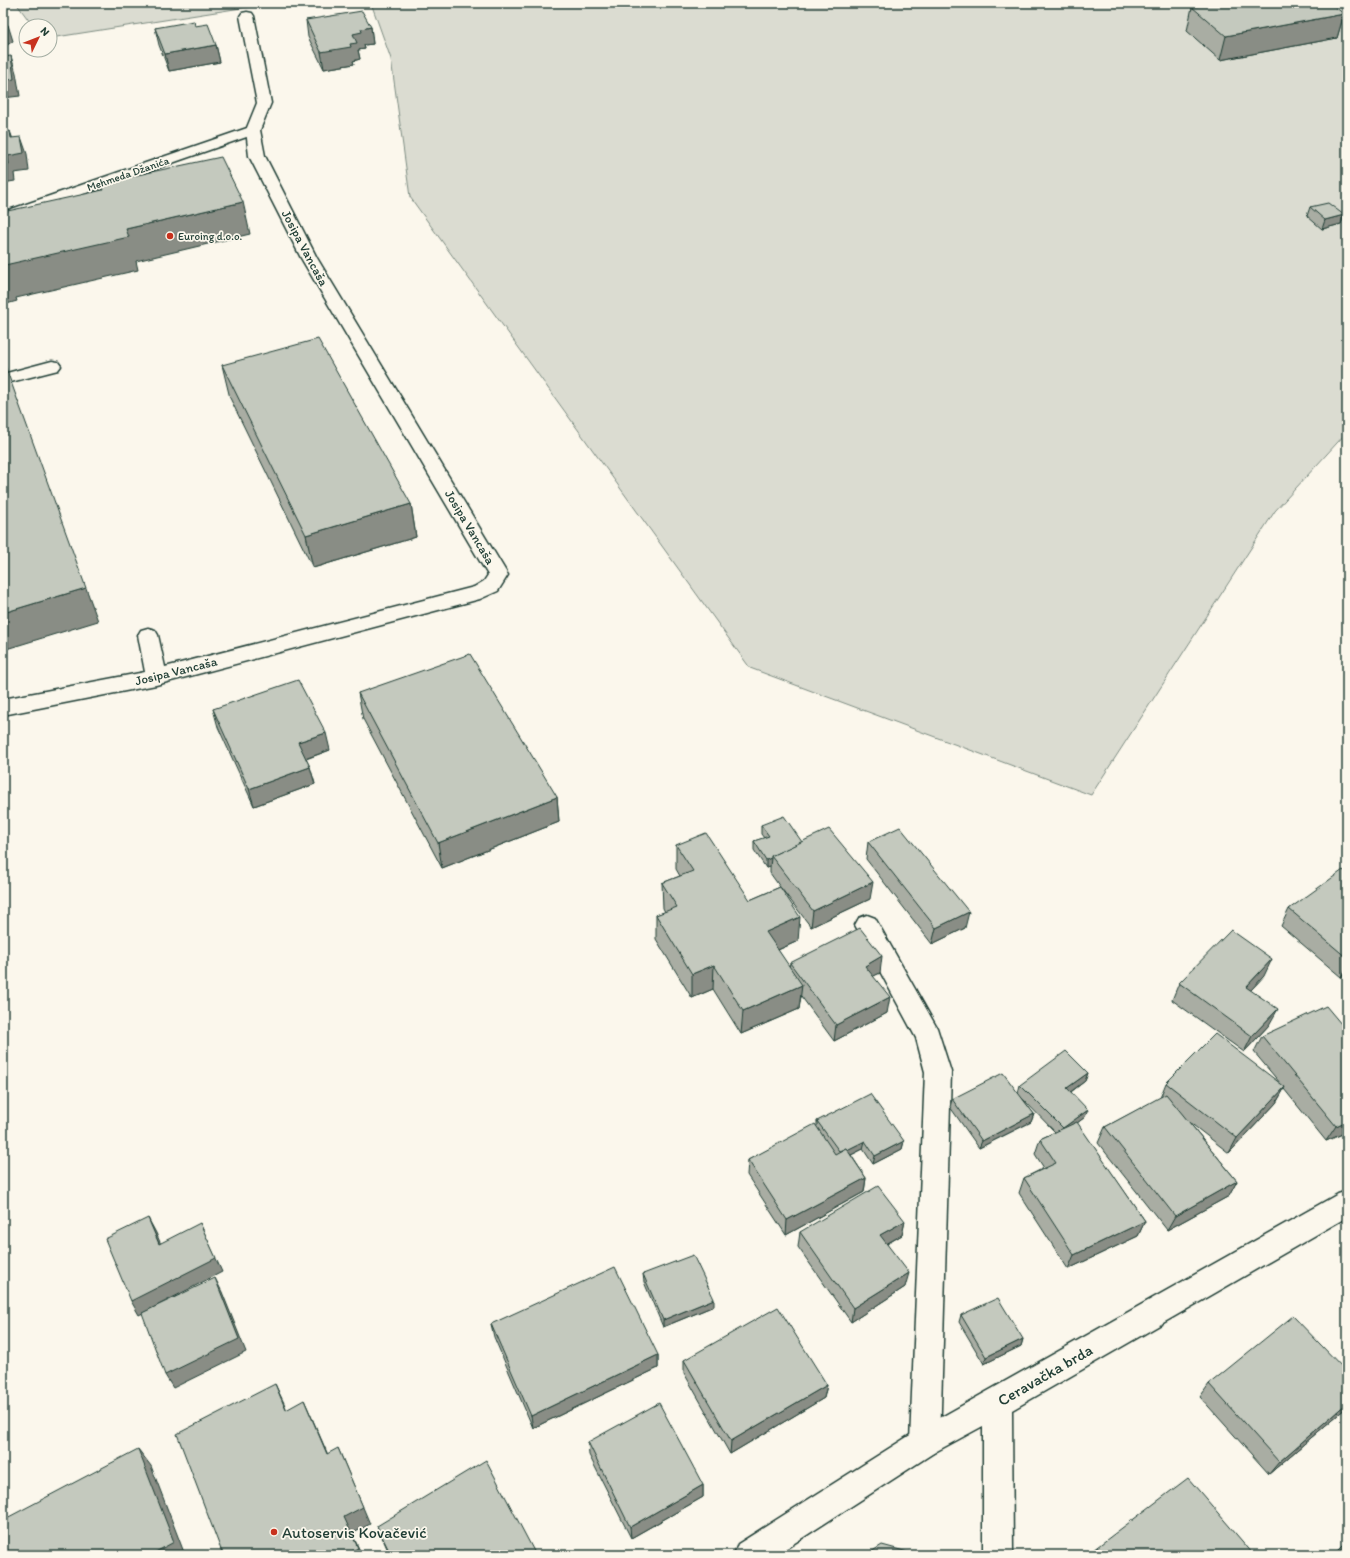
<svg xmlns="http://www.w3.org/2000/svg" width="1350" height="1558" font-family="Itim,sans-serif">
	<rect width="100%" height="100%" fill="#fbf7ec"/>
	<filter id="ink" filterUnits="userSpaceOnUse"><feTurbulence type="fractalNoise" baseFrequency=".025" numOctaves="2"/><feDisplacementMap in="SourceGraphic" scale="8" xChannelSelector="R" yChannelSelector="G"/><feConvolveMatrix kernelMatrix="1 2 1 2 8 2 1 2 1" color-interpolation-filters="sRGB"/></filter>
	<g filter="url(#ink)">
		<g fill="#dbdcd1" stroke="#7d8c82">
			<path d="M16 3H273L50 38V26H33Z"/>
			<path d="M371 3H1347V432L1275 511 1091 795 750 668 410 197 391 59Z"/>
		</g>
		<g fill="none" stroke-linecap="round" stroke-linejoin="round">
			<defs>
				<g id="service">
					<path d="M247 12 252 13 254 16 271 103 260 130 265 156 317 258 508 575 498 591 480 599 156 685 3 715V699L145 672 138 635 141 630 148 628 155 630 158 635 165 667 474 587 484 581 488 575 301 258 249 156 246 130 257 103 240 16 242 13Z"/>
					<path d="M867 915 875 918 937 1028 951 1072 940 1442 935 1452 925 1457 915 1452 910 1442 925 1072 916 1038 855 925 859 918Z"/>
				</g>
				<g id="minor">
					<path d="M253 126 258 127 260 130 258 133 3 222V212Z"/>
					<path d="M52 361 58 362 61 366 58 370 3 384V374Z"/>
					<path d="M1347 1191V1217L1012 1410 1013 1555H983V1426L935 1452 776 1555H734L738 1544 915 1432 1338 1194Z"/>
				</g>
			</defs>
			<use href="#service" stroke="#1f3d34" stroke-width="3"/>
			<use href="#minor" stroke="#1f3d34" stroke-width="3"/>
			<use href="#service" fill="#fbf7ec" fill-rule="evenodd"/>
			<use href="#minor" fill="#fbf7ec" fill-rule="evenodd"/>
		</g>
		<g fill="#a9ada3" stroke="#1f3d34">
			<path d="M1192 7 1344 14 1337 38 1220 60 1187 31Z"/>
			<path d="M306 20 371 27 373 44 364 45 365 49 358 50 360 59 353 61 354 64 324 69 308 37Z"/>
			<path d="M195 26 216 45 220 62 169 71 159 45 155 28Z"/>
			<path d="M1310 207 1344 215 1341 224 1322 229 1307 216Z"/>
			<path d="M222 365 411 504 416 537 313 568 230 398Z"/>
			<path d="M358 693 557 797 559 822 442 868 363 719Z"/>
			<path d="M213 709 330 750 306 759 310 767 315 784 254 806 218 727Z"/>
			<path d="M761 825 802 842 870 899 811 927 781 888 798 941 778 950 789 967 790 963 880 973 873 976 887 1013 834 1041 801 996 799 1009 741 1034 713 989 692 998 656 939V915L665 912 663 908 662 883 680 876 676 869V845L750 900 780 887 770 873V867L766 868 754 850V841L764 838 761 834Z"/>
			<path d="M868 842 965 928 932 944 866 859Z"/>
			<path d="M1347 873V973L1341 977 1281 926 1289 909Z"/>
			<path d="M1264 976 1250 991 1269 1025 1244 1052 1172 1000 1179 983Z"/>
			<path d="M1347 1031V1132L1326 1141 1284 1089 1276 1103 1229 1153 1189 1122 1237 1181 1229 1196 1167 1230 1098 1143 1105 1127 1160 1098 1166 1083H1280L1254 1052 1262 1036Z"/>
			<path d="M1088 1073 1085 1081 1071 1092 1085 1117 1077 1123 1145 1221 1138 1236 1068 1269 1019 1193 1024 1178 1044 1168 1035 1154 1040 1139 1055 1132 1020 1096 1034 1114 1031 1122 979 1148 950 1107 952 1099 1018 1093 1020 1085Z"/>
			<path d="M817 1121 904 1141 902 1149 873 1164 863 1149 851 1155 866 1178 864 1192 786 1235 747 1175 748 1160 817 1126Z"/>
			<path d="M905 1221 902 1235 887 1244 905 1287 851 1322 798 1247 800 1232Z"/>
			<path d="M643 1274 714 1306 663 1327 644 1282Z"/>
			<path d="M961 1315 1023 1339 1021 1346 984 1364 959 1322Z"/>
			<path d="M491 1324 658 1355V1368L533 1428 494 1337Z"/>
			<path d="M684 1360 827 1385 824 1398 730 1454 684 1373Z"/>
			<path d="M1209 1384 1347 1407 1269 1474 1200 1397Z"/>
			<path d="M588 1442 703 1485V1497L631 1538 589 1455Z"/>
			<path d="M377 1526 536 1555H390Z"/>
			<path d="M1347 1542V1555H1339L1337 1552Z"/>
		</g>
		<g fill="#898d85" stroke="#1f3d34">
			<path d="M1344 14 1337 38 1220 60 1226 36Z"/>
			<path d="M8 25 13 41 3 48V28Z"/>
			<path d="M371 27 373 44 364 45 365 49 358 50 360 59 353 61 354 64 324 69 321 52 350 44 353 34 361 29Z"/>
			<path d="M216 45 220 62 169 71 165 54Z"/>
			<path d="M11 56 16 73 20 96 3 98V81Z"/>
			<path d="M10 131 16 148 21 137 27 154 29 171 14 173 15 181 3 183V165L11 138Z"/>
			<path d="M243 202 250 234 136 261 138 270 16 298 17 301 3 305V269L5 265 126 229Z"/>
			<path d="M1344 215 1341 224 1322 229 1325 220Z"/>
			<path d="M411 504 416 537 313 568 306 535Z"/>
			<path d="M86 588 98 621 3 650V613Z"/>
			<path d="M326 733 330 750 302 760 298 742Z"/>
			<path d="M310 767 315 784 254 806 249 789Z"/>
			<path d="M557 797 559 822 442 868 438 843Z"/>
			<path d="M771 858 770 867 766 868V860Z"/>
			<path d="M873 882 870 899 811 927 813 911Z"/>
			<path d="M969 912 965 928 932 944 936 928Z"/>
			<path d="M800 917 798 941 764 956 766 932Z"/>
			<path d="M882 956 880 973 862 982 865 966Z"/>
			<path d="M1272 959 1264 976 1238 1004 1246 987Z"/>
			<path d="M714 965 713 989 692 998V974Z"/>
			<path d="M1347 967V973L1341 977Z"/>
			<path d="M802 985 799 1009 741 1034 743 1011Z"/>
			<path d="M890 997 887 1013 834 1041 836 1025Z"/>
			<path d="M1278 1009 1269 1025 1244 1052 1252 1036Z"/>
			<path d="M1088 1073 1085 1081 1065 1096 1067 1088Z"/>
			<path d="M1285 1087 1276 1103 1229 1153 1237 1138Z"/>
			<path d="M1088 1110 1085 1117 1060 1136 1063 1128Z"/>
			<path d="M1034 1114 1031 1122 979 1148 982 1141Z"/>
			<path d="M1347 1121V1132L1326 1141 1336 1126Z"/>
			<path d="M865 1141 863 1149 839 1161 840 1153Z"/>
			<path d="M904 1141 902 1149 873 1164 875 1156Z"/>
			<path d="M866 1178 864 1192 786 1235 787 1220Z"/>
			<path d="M1237 1181 1229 1196 1167 1230 1175 1216Z"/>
			<path d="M148 1218 156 1233 167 1258 159 1244Z"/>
			<path d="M905 1221 902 1235 877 1249 880 1235Z"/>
			<path d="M1145 1221 1138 1236 1068 1269 1074 1255Z"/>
			<path d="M200 1223 222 1272 139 1315 131 1301Z"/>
			<path d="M909 1273 905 1287 851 1322 853 1308Z"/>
			<path d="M215 1278 222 1292 246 1352 173 1388 165 1375Z"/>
			<path d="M714 1299V1306L663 1327V1320Z"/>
			<path d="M1023 1339 1021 1346 984 1364 986 1357Z"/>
			<path d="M658 1355V1368L533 1428 531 1416Z"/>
			<path d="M275 1384 284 1403 294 1428 286 1410Z"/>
			<path d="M827 1385 824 1398 730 1454 731 1441Z"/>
			<path d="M304 1400 312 1418 335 1471 327 1454Z"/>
			<path d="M1347 1403V1407L1269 1474 1279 1462Z"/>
			<path d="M338 1448 370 1524 352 1534 362 1555H345L344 1517Z"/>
			<path d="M138 1449 151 1466 185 1555H150Z"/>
			<path d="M703 1485V1497L631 1538 630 1527Z"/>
		</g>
		<g fill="#c4c9be" stroke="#1f3d34">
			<path d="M1213 3H1330L1344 14 1226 36 1192 7Z"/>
			<path d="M362 11 371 27 361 29 362 32 353 34 357 43 350 44 351 47 321 52 306 20Z"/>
			<path d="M194 21 195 26 208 24 216 45 165 54 155 28Z"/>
			<path d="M3 23 8 25 3 28Z"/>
			<path d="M11 56 14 79 3 81V57Z"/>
			<path d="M10 131 11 138 21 137 24 153 8 156 9 164 3 165V132Z"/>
			<path d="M221 157 243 202 126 229 129 237 5 265 6 269H3V212L103 190 100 183Z"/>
			<path d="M1328 203 1344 215 1325 220 1310 207Z"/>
			<path d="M318 339 411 504 306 535 222 365Z"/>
			<path d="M3 360 86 588 3 613Z"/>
			<path d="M470 654 557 797 438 843 358 693Z"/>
			<path d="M298 680 326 733 298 742 310 767 249 789 213 709Z"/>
			<path d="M784 816 802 842 771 856V858L766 860 754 841 769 836 761 825Z"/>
			<path d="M900 827 969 912 936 928 868 842Z"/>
			<path d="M829 829 873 882 813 911 771 856Z"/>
			<path d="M706 833 750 900 780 887 800 917 766 932 802 985 743 1011 714 965 692 974 656 915 677 907 662 883 693 871 676 845Z"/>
			<path d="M1343 870 1347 873V958L1289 909Z"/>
			<path d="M860 928 882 956 865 966 890 997 836 1025 790 963Z"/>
			<path d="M1231 930 1272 959 1246 987 1278 1009 1252 1036 1179 983Z"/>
			<path d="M1326 1006 1347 1031V1121L1336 1126 1262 1036Z"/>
			<path d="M1215 1034 1285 1087 1237 1138 1166 1083Z"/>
			<path d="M1066 1051 1088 1073 1067 1088 1088 1110 1063 1128 1020 1085Z"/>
			<path d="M1003 1073 1034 1114 982 1141 952 1099Z"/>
			<path d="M870 1094 904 1141 875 1156 865 1141 847 1150 846 1148 839 1151 817 1121Z"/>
			<path d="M1166 1094 1237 1181 1175 1216 1105 1127Z"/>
			<path d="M1077 1122 1145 1221 1074 1255 1024 1178 1056 1163 1040 1139Z"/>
			<path d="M815 1124 835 1154 846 1148 866 1178 787 1220 748 1160Z"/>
			<path d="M878 1186 905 1221 880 1235 909 1273 853 1308 800 1232Z"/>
			<path d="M148 1218 159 1244 200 1223 216 1258 131 1301 105 1239Z"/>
			<path d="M693 1255 714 1299 663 1320 643 1274Z"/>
			<path d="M615 1267 658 1355 531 1416 491 1324Z"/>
			<path d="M215 1278 239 1339 165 1375 142 1313Z"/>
			<path d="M998 1298 1023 1339 986 1357 961 1315Z"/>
			<path d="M778 1307 827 1385 731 1441 684 1360Z"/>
			<path d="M1293 1316 1347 1372V1403L1279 1462 1209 1384Z"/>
			<path d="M275 1384 286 1410 304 1400 327 1454 338 1448 363 1507 344 1517 358 1548 345 1555H223L177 1434Z"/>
			<path d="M659 1403 703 1485 630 1527 588 1442Z"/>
			<path d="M138 1449 174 1542 150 1555H3V1520Z"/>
			<path d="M486 1460 536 1555H391L377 1526Z"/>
			<path d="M1188 1478 1254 1555H1091L1093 1550Z"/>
			<path d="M882 1545 919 1555H866Z"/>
		</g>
	</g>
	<g fill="#c8321e" stroke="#fbf7ec" stroke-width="1.5">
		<circle cx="170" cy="236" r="4"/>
		<circle cx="274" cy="1532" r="4"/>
	</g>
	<g text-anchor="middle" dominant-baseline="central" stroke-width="3.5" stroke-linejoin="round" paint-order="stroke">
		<g font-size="11" fill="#1f3d34" stroke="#fbf7ec">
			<text transform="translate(128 174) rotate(-19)">Mehmeda Džanića</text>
		</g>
		<g font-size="11" fill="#1f3d34" stroke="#fbf7ec" text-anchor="start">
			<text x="178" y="236">Euroing d.o.o.</text>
		</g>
		<g font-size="13" fill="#1f3d34" stroke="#fbf7ec">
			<text transform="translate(305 248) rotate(62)">Josipa Vancaša</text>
			<text transform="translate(470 527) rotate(59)">Josipa Vancaša</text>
			<text transform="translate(176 671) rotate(-14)">Josipa Vancaša</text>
		</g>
		<g font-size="16" fill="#1f3d34" stroke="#fbf7ec">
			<text transform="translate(1045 1375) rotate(-30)">Ceravačka brda</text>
		</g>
		<g font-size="16" fill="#1f3d34" stroke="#fbf7ec" text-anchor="start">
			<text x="282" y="1532">Autoservis Kovačević</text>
		</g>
	</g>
	<rect width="1350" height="1558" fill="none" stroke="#fbf7ec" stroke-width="16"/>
	<rect x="8" y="8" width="1334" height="1542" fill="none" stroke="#1f3d34" stroke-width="1.5" filter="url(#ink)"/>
	<g transform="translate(38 38) rotate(47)"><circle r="19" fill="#fbf7ec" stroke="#a3ada2"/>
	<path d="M0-3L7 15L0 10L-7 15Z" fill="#c8321e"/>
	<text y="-6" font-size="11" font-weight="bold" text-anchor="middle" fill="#1f3d34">N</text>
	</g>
</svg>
